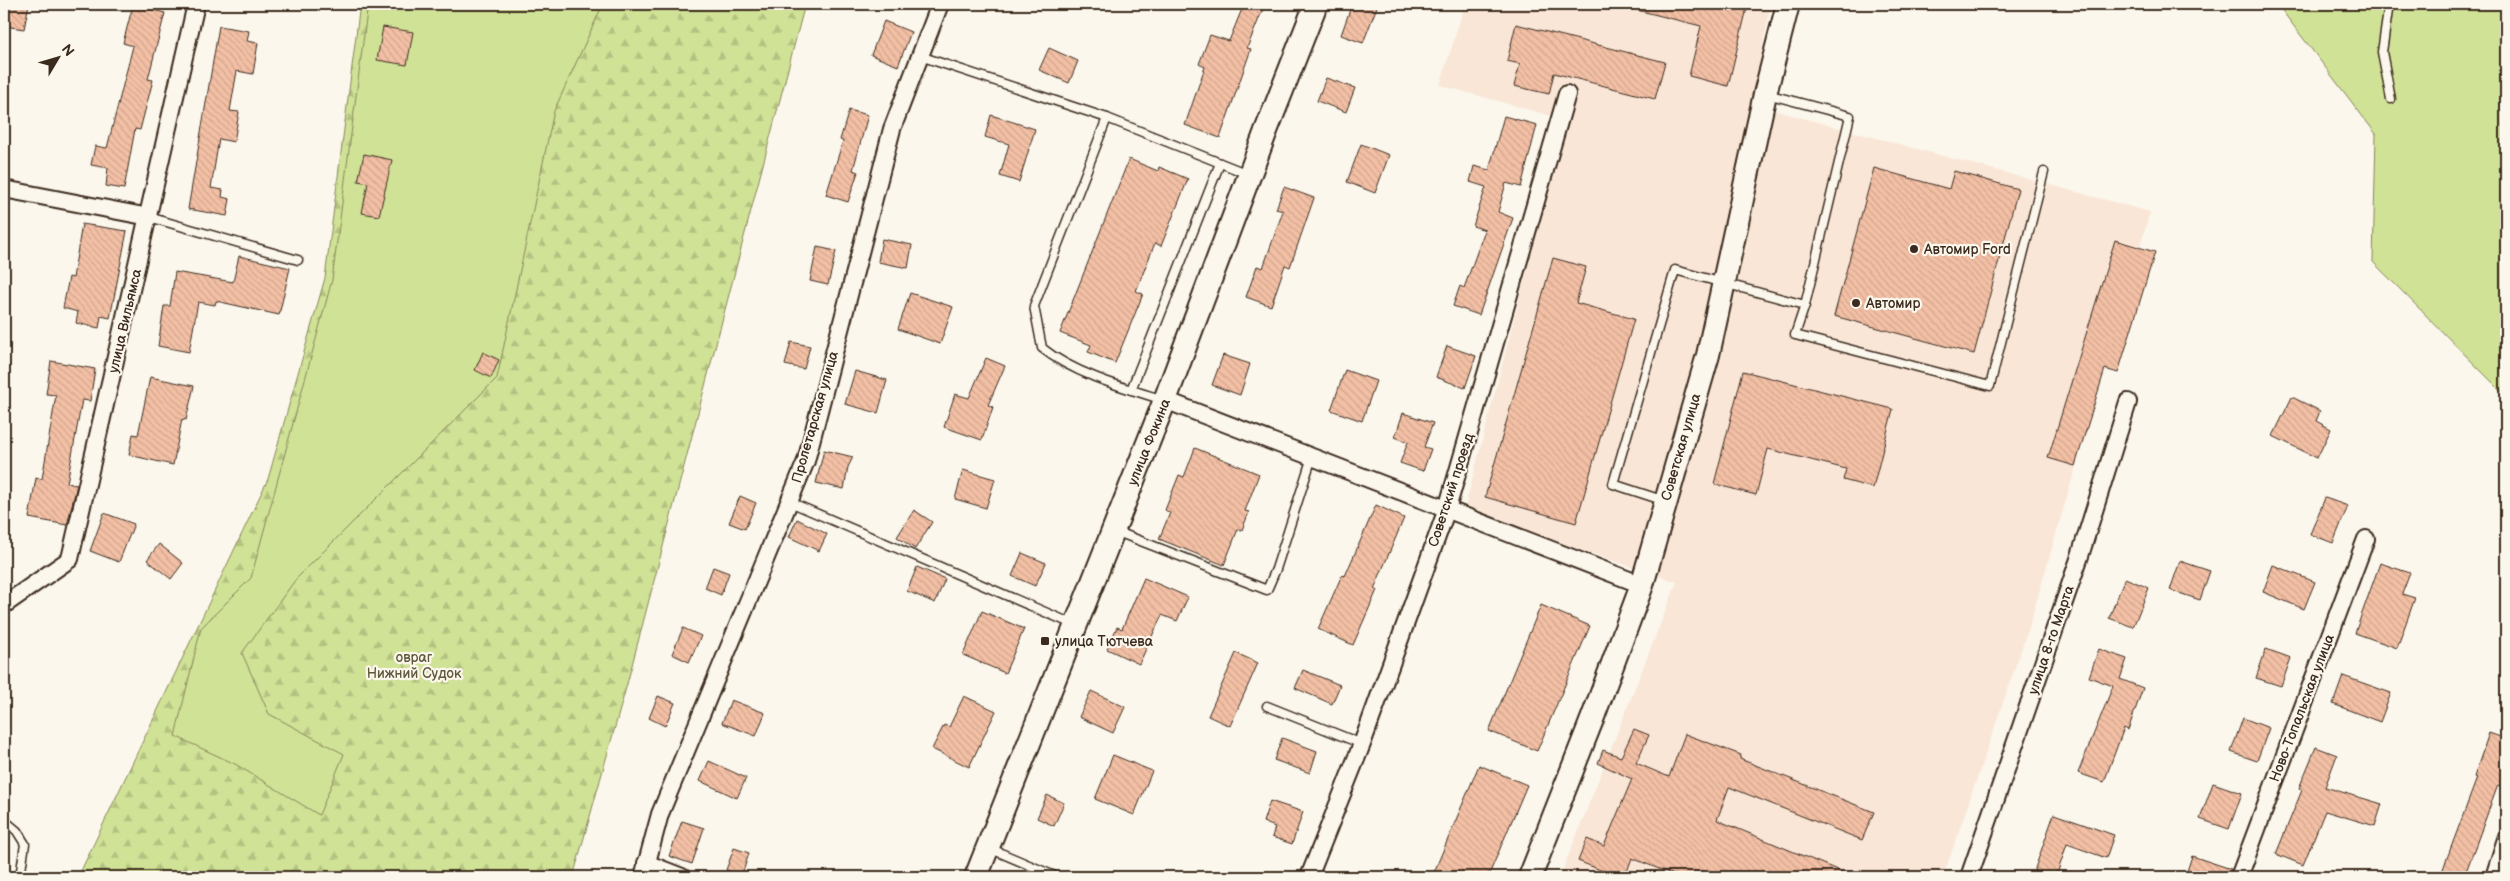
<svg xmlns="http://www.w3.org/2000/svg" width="2510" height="881" font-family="'Balsamiq Sans',sans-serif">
	<defs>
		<pattern id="forest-firs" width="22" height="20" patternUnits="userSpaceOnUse" patternTransform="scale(1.25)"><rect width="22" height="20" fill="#d0e296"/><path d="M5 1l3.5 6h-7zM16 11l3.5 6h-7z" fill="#b4c281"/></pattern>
		<pattern id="building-back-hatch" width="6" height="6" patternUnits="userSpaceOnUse" patternTransform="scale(1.25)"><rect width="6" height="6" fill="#f3c0a5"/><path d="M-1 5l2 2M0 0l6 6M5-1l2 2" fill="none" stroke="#d1a58e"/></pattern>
	</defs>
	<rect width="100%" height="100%" fill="#fbf7ec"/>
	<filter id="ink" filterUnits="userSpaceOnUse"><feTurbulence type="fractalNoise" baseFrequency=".02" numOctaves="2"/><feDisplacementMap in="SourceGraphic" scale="10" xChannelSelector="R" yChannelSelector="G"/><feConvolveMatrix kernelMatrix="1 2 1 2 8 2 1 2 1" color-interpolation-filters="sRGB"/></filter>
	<g filter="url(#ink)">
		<path fill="#f9e6d7" d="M1465 4H1771L1751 104 2150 212 2029 627 1943 877H1560L1677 582 1464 511 1566 120 1440 85Z"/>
		<path fill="url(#forest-firs)" stroke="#86865a" d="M360 4H805L627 684 573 877H78L268 479 325 278Z"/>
		<g fill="#d0e296" stroke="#86865a">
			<path d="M368 4H603L554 111 497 378 296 579 242 653 269 714 344 754 319 815 235 764 175 736 201 628 251 578 332 280Z"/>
			<path d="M2277 4H2506V396L2373 262 2376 134Z"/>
		</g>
		<g fill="url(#building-back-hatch)" stroke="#3b2a1e">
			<path d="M4 4H29L24 29 4 26Z"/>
			<path d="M1244 4H1265L1247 48 1251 49 1220 138 1185 125 1205 67 1199 64 1210 35 1229 41Z"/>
			<path d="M1352 4H1378L1363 43 1341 35Z"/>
			<path d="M1638 4H1748L1728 86 1689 76 1701 26 1637 10Z"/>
			<path d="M133 5 165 13 148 79 153 80 140 130 135 129 124 189 106 186 108 168 91 165 95 146 107 148 133 46 123 43Z"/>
			<path d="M884 21 911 32 898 66 871 55Z"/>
			<path d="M1516 24 1665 62 1655 99 1554 73 1549 94 1514 86 1520 64 1507 61Z"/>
			<path d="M219 26 249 31 247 41 258 43 253 74 237 71 230 111 239 112 234 142 219 139 211 188 223 190 222 197 230 199 227 216 188 209Z"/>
			<path d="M383 27 413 32 407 65 377 60Z"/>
			<path d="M1049 48 1078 61 1069 83 1039 70Z"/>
			<path d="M1326 78 1355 88 1346 112 1317 101Z"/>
			<path d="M849 110 868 115 853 170 858 172 848 202 826 195 843 141 840 140Z"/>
			<path d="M991 115 1035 129 1019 182 1000 176 1009 144 985 137Z"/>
			<path d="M1504 116 1537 125 1521 187 1506 183 1498 212 1513 218 1479 315 1453 306 1460 286 1464 288 1485 230 1473 226 1486 187 1470 182 1474 166 1489 170Z"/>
			<path d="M1361 144 1389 155 1375 193 1347 182Z"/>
			<path d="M364 154 392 160 379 216 362 213 368 183 358 181Z"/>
			<path d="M1129 159 1158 171 1159 167 1188 179 1161 246 1155 243 1136 291 1143 294 1115 363 1088 352 1091 345 1060 333Z"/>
			<path d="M1874 168 1949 189 1954 171 2018 189 1974 354 1834 316Z"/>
			<path d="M1284 187 1314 198 1290 267 1285 265 1271 306 1246 297 1257 266 1263 268 1283 211 1276 209Z"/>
			<path d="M82 224 127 231 110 318 101 316 99 328 76 323 78 312 63 308 69 277 73 278Z"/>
			<path d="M882 239 912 245 908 268 878 262Z"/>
			<path d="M2115 240 2155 252 2118 373 2105 369 2075 466 2048 458Z"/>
			<path d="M817 247 836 251 828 285 810 281Z"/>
			<path d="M239 256 290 268 279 315 216 301 215 305 198 302 189 352 158 346 164 306H170L175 272 233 282Z"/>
			<path d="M1553 258 1586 267 1576 303 1634 319 1576 523 1485 497Z"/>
			<path d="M910 293 953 307 940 344 898 329Z"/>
			<path d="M791 342 810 346 804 369 785 365Z"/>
			<path d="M1447 346 1476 356 1465 388 1436 377Z"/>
			<path d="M483 352 499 360 491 378 475 370Z"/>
			<path d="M1223 355 1250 364 1240 395 1212 385Z"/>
			<path d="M986 358 1005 366 988 405 993 407 982 440 944 427 955 394 969 398Z"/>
			<path d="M51 361 95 369 90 401 82 400 67 483 77 485 67 525 29 518 36 478 42 479 56 395 46 394Z"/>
			<path d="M1345 370 1376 381 1362 421 1331 410Z"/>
			<path d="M855 371 887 380 878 413 845 404Z"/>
			<path d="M1743 371 1893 409 1873 488 1843 480 1846 469 1768 449 1756 495 1714 484Z"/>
			<path d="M150 377 194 386 186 420 182 419 173 465 129 455 133 434 138 435Z"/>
			<path d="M2292 397 2320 411 2316 421 2331 429 2317 458 2273 436Z"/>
			<path d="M1403 413 1433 423 1424 447 1431 449 1423 471 1400 463 1408 442 1395 437Z"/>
			<path d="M1195 448 1259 474 1245 511 1249 512 1242 530 1238 529 1224 565 1159 539 1170 513 1165 510 1179 475 1184 477Z"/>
			<path d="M824 450 853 457 848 467 844 489 816 483Z"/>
			<path d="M963 470 995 479 986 508 955 499Z"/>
			<path d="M740 496 756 503 745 529 729 523Z"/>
			<path d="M2325 498 2348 506 2333 543 2310 534Z"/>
			<path d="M1376 505 1404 518 1374 589 1377 590 1353 645 1318 629 1342 575 1345 576Z"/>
			<path d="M914 510 932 522 915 549 897 537Z"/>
			<path d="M104 513 134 524 119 562 90 551Z"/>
			<path d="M797 519 827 534 819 551 789 537Z"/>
			<path d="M159 544 183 563 171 579 147 560Z"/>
			<path d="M1022 553 1046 563 1035 586 1012 576Z"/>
			<path d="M2180 561 2210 571 2200 600 2170 590Z"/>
			<path d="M2380 563 2410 573 2402 594 2415 598 2397 648 2355 633Z"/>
			<path d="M2273 565 2315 582 2304 609 2263 592Z"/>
			<path d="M713 567 729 573 721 595 705 588Z"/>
			<path d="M917 567 945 579 935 603 907 591Z"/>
			<path d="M1144 578 1188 597 1177 621 1162 615 1139 664 1107 649 1117 627 1122 629Z"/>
			<path d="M2125 578 2149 588 2133 627 2109 618Z"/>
			<path d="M1541 605 1590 626 1537 751 1489 731Z"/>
			<path d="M982 611 1024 629 1005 673 963 655Z"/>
			<path d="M683 628 701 636 689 662 672 654Z"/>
			<path d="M2099 649 2127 659 2120 679 2143 688 2128 730 2124 728 2104 782 2078 773 2113 686 2089 677Z"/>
			<path d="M2266 649 2291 658 2281 686 2256 678Z"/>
			<path d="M1236 653 1258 663 1230 726 1208 716Z"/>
			<path d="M1303 670 1340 685 1332 704 1295 688Z"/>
			<path d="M2343 676 2391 693 2380 722 2333 704Z"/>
			<path d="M1091 691 1125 707 1113 733 1079 717Z"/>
			<path d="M658 696 675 703 665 726 649 718Z"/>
			<path d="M964 696 996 711 969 767 932 749 944 725 949 727Z"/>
			<path d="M731 700 765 713 756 736 722 723Z"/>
			<path d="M2243 718 2269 728 2257 761 2231 752Z"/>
			<path d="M1634 729 1649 735 1636 763 1669 777 1685 734 1741 755 1740 759 1874 812 1862 840 1729 787 1717 820 1854 877H1679L1632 858 1625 877H1618L1578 861 1587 839 1604 846 1632 779 1598 763 1603 750 1621 757Z"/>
			<path d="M2489 733 2506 739V788L2498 785 2464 877H2440L2477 778 2474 777Z"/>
			<path d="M1282 738 1317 751 1310 773 1274 760Z"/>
			<path d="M2316 747 2337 755 2325 787 2382 804 2375 826 2325 811 2303 865 2276 854 2302 790 2299 788Z"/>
			<path d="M1113 755 1152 771 1134 815 1095 799Z"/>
			<path d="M709 761 746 778 737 798 700 781Z"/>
			<path d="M1479 765 1527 785 1488 877H1432Z"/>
			<path d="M2213 783 2242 793 2229 829 2200 819Z"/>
			<path d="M1047 795 1064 803 1054 826 1037 818Z"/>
			<path d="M1270 801 1303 812 1292 844 1272 837 1275 827 1263 822Z"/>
			<path d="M2054 814 2114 835 2106 858 2067 844 2056 877H2032Z"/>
			<path d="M682 821 704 828 692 864 669 856Z"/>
			<path d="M734 848 749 853 742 875 726 870Z"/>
			<path d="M2192 856 2231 869 2229 877H2185Z"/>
		</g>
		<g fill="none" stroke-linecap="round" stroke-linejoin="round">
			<defs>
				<g id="service">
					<path d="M2389 4 2382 52 2391 99"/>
					<path d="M920 56 1107 118 1248 174"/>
					<path d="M1107 118 1034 306 1042 348C1074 374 1125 388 1164 400"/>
					<path d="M149 217 298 260"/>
					<path d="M1805 305 1795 335 1990 386 2044 172"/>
					<path d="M1131 390 1220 163"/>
					<path d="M1665 501 1613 484 1675 270 1805 305 1850 116 1767 94"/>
					<path d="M790 502 1075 625"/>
					<path d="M1115 531 1267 590 1276 569 1312 457"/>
					<path d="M1267 706 1362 744"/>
					<path d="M4 820 17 831 25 844 20 877"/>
					<path d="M989 848 1057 877"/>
				</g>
				<g id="minor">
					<path d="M4 189 149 217"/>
					<path d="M1165 400 1642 585"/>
					<path d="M4 605 70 559 196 4"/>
					<path d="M646 863 682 877"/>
					<path d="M643 877 660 814 806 461 892 129 940 4"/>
					<path d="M1309 877 1362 744 1447 509 1567 94"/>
					<path d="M1969 877 2079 559 2128 402"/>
					<path d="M2239 877 2366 539"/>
					<path d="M2494 877 2506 839"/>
				</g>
				<g id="secondary">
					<path d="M976 877 1165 400 1266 131 1316 4"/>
					<path d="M1530 877 1593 717 1642 585 1708 355 1765 94 1788 4"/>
				</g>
			</defs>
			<use href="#service" stroke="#3b2a1e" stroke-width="11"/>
			<use href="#minor" stroke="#3b2a1e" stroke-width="20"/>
			<use href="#secondary" stroke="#3b2a1e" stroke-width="26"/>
			<use href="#service" stroke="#fbf7ec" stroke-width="8"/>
			<use href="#minor" stroke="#fbf7ec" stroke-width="16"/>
			<use href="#secondary" stroke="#fbf7ec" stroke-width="22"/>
		</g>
	</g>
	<g fill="#3b2a1e" stroke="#fbf7ec" stroke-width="2">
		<circle cx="1914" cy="249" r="5"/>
		<circle cx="1856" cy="303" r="5"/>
		<rect x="1040" y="636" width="10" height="10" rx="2.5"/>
	</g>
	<g text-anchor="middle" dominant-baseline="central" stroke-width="4.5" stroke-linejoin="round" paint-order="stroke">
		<g font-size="14" fill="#3b2a1e" stroke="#fbf7ec" text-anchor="start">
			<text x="1924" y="249">Автомир Ford</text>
			<text x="1866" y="303">Автомир</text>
			<text x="1055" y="641">улица Тютчева</text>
		</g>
		<g font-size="14" fill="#3b2a1e" stroke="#fbf7ec">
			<text transform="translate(125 321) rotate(-77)">улица Вильямса</text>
			<text transform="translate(815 417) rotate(-74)">Пролетарская улица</text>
			<text transform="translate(1149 442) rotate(-68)">улица Фокина</text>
			<text transform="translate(1681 447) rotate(-74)">Советская улица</text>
			<text transform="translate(1451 490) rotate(-72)">Советский проезд</text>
			<text transform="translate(2051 640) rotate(-71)">улица 8-го Марта</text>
			<text transform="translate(2302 708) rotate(-69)">Ново-Топальская улица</text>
		</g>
		<g font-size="14" fill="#60583c" stroke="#fbf7ec">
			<text x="414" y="657">овраг<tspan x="414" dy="16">Нижний Судок</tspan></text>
		</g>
	</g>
	<rect width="2510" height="881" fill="none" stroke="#fbf7ec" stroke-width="20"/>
	<rect x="10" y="10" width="2490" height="861" fill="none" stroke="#3b2a1e" stroke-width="2" filter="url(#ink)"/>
	<g transform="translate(58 58) rotate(52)" stroke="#fbf7ec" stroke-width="4" paint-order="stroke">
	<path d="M0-4L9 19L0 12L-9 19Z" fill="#3b2a1e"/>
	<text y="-8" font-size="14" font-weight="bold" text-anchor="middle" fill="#3b2a1e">N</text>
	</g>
</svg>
